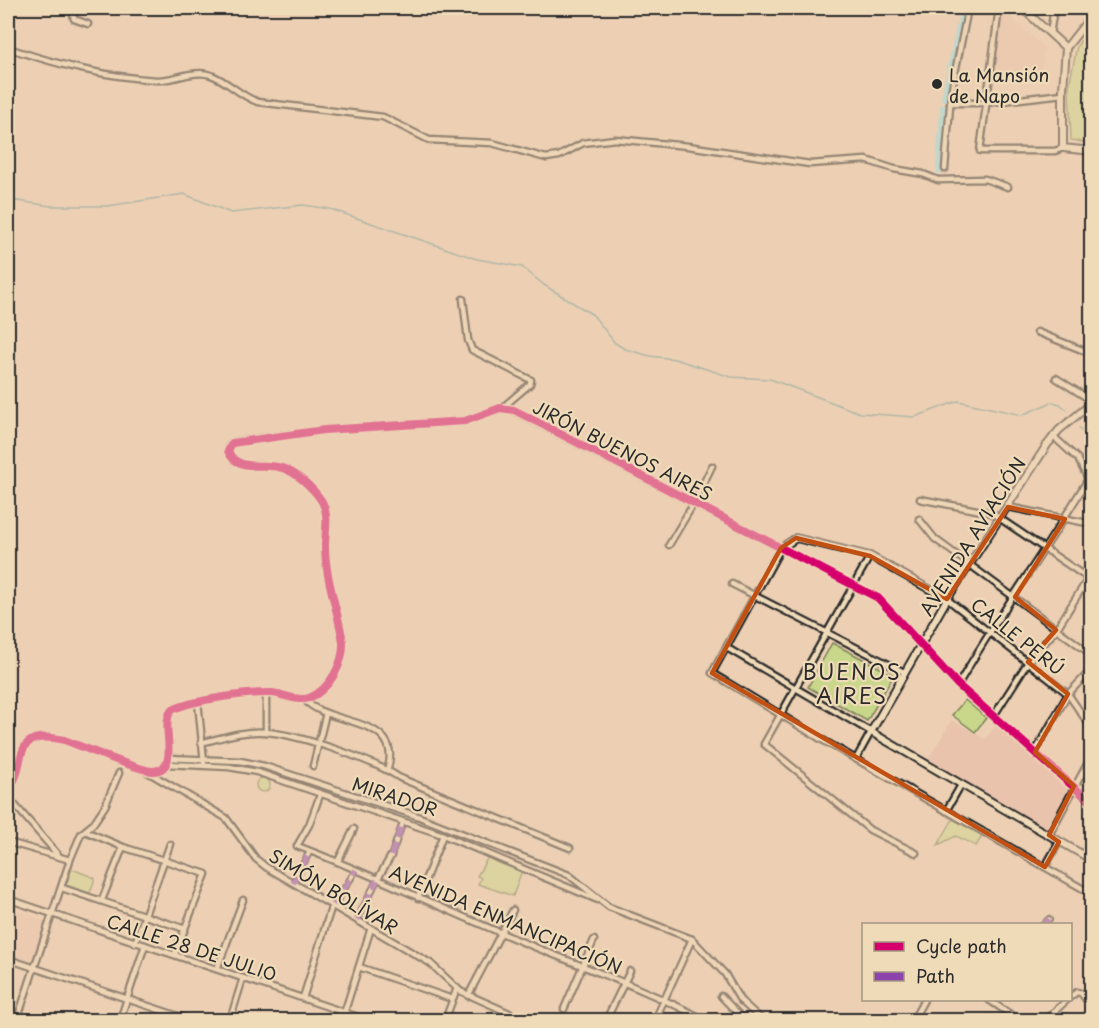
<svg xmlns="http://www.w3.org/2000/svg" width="1099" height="1028" font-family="'Playpen Sans',sans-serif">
	<rect width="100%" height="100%" fill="#edd0b3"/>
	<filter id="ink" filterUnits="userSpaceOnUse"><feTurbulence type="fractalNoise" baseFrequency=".0167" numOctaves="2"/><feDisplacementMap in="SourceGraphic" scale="12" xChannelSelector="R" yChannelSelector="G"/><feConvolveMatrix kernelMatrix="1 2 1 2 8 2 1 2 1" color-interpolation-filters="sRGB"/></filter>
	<g filter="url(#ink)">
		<g fill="#e9c3ac">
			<path d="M1004 10 1045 49 1041 69 993 73Z"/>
			<path d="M952 720 985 739 996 726 1068 790 1046 829 928 759Z"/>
			<path d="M8 907 43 920 46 923 31 962 8 954Z"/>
		</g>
		<g fill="#c8d78a" stroke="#7a815a" stroke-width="1.5">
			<path d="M1091 27V144L1071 140 1069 86 1077 46Z"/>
			<path d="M832 643 894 675 867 721 808 687Z"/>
			<path d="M965 700 986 718 975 732 952 715Z"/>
			<circle cx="263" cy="785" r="7"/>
			<path d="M953 819 983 835 976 846 956 836 938 845Z"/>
			<path d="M488 857 522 870 513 896 478 884 481 878 477 876Z"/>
			<path d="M72 869 95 878 90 893 66 885Z"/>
		</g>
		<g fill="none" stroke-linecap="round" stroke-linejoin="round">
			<g stroke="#67989c" stroke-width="1.5">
				<path d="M8 202 18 201 51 206H108L184 194 231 213 303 205 330 209 477 259 522 267 544 285 593 315 615 343 625 349 650 356 675 359 731 377 770 379 860 413 915 417 958 401 1022 415 1052 402 1060 404 1067 410"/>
				<path d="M1079 428 1092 442"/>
			</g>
			<g stroke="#8fe0e8" stroke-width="6">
				<path d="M944 98 963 8"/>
				<path d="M939 171 943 107"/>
			</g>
			<defs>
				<g id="pedestrian">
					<path d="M391 856 403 822"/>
					<path d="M293 883 310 851"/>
					<path d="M334 905 356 870"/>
					<path d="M357 920 377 880"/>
					<path d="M1044 924 1049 919"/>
				</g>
				<g id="minor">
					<path d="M72 8 74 19 88 24"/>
					<path d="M999 8 980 151H1055L1063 148"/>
					<path d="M1050 34 1054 8"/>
					<path d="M8 48C60 65 100 76 156 80 173 81 194 69 211 75 228 81 240 96 258 102L383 117 429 140 492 143 546 158 559 156 583 143 615 139 688 146 810 164 866 160 894 169 923 174 938 180 985 179 1008 187"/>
					<path d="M950 103H985L1063 94"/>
					<path d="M945 169 951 93 968 8"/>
					<path d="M463 299 468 340 472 350 531 380 530 384 503 407"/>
					<path d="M1037 332 1092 354"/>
					<path d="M1056 378 1092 401"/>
					<path d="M1053 436 1078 459 1092 487"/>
					<path d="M920 499 992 513 1092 581"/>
					<path d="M1008 507 1092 524"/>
					<path d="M919 519 935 539 1092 655"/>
					<path d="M669 545 694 503 712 466"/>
					<path d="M870 556 764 744 870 830 916 853"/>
					<path d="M732 584 904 672"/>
					<path d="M947 599 1068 694 1092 729"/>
					<path d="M727 648 871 732 856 759"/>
					<path d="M958 685C998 615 1047 549 1088 479"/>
					<path d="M304 699C327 727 403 715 388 768"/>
					<path d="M198 702 204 762"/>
					<path d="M993 717 1028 662 1056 630 1092 572"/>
					<path d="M266 732V693"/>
					<path d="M201 743C221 738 244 730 265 732 298 734 373 760 400 778L570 848"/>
					<path d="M1035 752 1068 694 1092 669"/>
					<path d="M168 758 240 761 264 766 417 816 569 875 609 907 692 939 725 974 740 1000 762 1020"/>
					<path d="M166 764 229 767 257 772 443 835 598 900"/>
					<path d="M313 766 326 713"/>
					<path d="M146 771 226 818 256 859 266 867 430 963 460 991 525 1020"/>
					<path d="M320 795 309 825 297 846C365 871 431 904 499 932 567 962 639 985 705 1020"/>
					<path d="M8 797 59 856"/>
					<path d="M1092 803 958 685 878 598 781 548 712 673 819 738 1092 894"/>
					<path d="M946 811 961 785"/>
					<path d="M85 831 123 847 206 874 175 954"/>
					<path d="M1049 835 1092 755"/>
					<path d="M8 842 70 860"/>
					<path d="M338 861 354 829"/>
					<path d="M1045 867 1059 842"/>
					<path d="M377 880 391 856"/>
					<path d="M62 888 185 929"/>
					<path d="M418 898 443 835"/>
					<path d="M8 899 367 1020"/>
					<path d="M102 900 123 847"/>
					<path d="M135 943 170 844"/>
					<path d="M8 959 190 1020"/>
					<path d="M359 967 452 999"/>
					<path d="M217 969 243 900"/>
					<path d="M468 996 513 910"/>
					<path d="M721 996 744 1020"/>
					<path d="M1070 997 1077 992 1081 993 1092 1007"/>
					<path d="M303 998 331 908 334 905"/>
					<path d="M989 1000 1019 1020"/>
					<path d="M564 1009 594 940"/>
					<path d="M17 1020 70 860 81 834 93 824 105 806 119 773"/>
					<path d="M120 1020 145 945"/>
					<path d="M230 1020 243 978"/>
					<path d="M342 1020 371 928"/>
					<path d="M445 1020 457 988"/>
					<path d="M606 1020 630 971"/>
					<path d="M655 1020 692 939"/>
					<path d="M913 1020 924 1000"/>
					<path d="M1045 1020 1067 1000"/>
				</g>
				<g id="tertiary">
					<path d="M1022 8 1066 48"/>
					<path d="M1066 48 1063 89V148L1092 151"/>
					<path d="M1066 48 1092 15"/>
					<path d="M1092 403 1059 430 1047 445 947 599 871 732 1092 860"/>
					<path d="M8 790C29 767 7 727 64 740 81 746 139 771 153 771 183 769 158 724 172 710 192 700 249 692 272 693 283 694 298 702 309 698 330 690 344 662 343 642 338 610 325 578 325 546 325 531 330 514 321 500 313 488 296 472 282 468 265 462 237 473 228 451L230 445 235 442 324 430 465 421 500 408H509L781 548 796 538 870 556 947 599"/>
				</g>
			</defs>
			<use href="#pedestrian" stroke="#2b2b2b" stroke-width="8"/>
			<use href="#minor" stroke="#2b2b2b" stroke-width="9"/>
			<use href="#tertiary" stroke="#2b2b2b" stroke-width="10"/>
			<use href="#pedestrian" stroke="#f0dbb9" stroke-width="4"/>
			<use href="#minor" stroke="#f0dbb9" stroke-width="4.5"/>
			<use href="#tertiary" stroke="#f0dbb9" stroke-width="6"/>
			<g stroke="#8e44ad" stroke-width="6" stroke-dasharray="12 6" stroke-linecap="butt">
				<path d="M391 856 403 822"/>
				<path d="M293 883 310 851"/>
				<path d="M334 905 356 870"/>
				<path d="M357 920 377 880"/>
				<path d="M1044 924 1049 919"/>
			</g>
			<defs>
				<path id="cycleway" d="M8 790C29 767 7 727 64 740 81 746 139 771 153 771 183 769 158 724 172 710 192 700 249 692 272 693 283 694 298 702 309 698 330 690 344 662 343 642 338 610 325 578 325 546 325 531 330 514 321 500 313 488 296 472 282 468 265 462 237 473 228 451L232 443 324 430 465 421 500 408 514 410 878 598 958 685 1092 803"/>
			</defs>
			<use href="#cycleway" stroke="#f0dbb9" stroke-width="11"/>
			<use href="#cycleway" stroke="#d6006c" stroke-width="8"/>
		</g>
	</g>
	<path d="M0 0H1099V1028H0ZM1008 507 1065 519 1015 597 1056 630 1028 662 1068 694 1035 752 1074 786 1049 835 1059 842 1045 867 712 673 781 548 796 538 870 556 947 599Z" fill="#edd0b3" fill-opacity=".55" fill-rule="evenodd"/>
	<path fill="none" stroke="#c25012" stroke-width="4.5" stroke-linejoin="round" d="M1008 507 1065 519 1015 597 1056 630 1028 662 1068 694 1035 752 1074 786 1049 835 1059 842 1045 867 712 673 781 548 796 538 870 556 947 599Z"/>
	<circle fill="#2b2b2b" stroke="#f0dbb9" stroke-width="2" cx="937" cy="84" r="6"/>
	<g text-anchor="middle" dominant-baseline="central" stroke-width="4.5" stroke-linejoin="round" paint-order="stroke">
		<g font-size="18" fill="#2b2b2b" stroke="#f0dbb9" text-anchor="start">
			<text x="949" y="74">La Mansión<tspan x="949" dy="21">de Napo</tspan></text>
		</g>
		<g font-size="18" fill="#2b2b2b" stroke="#f0dbb9">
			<text transform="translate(623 450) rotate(27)">JIRÓN BUENOS AIRES</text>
			<text transform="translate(972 536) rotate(-58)">AVENIDA AVIACIÓN</text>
			<text transform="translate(1018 636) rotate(38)">CALLE PERÚ</text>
			<text transform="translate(395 796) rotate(18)">MIRADOR</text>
			<text transform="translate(334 891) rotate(31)">SIMÓN BOLÍVAR</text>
			<text transform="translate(506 919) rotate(23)">AVENIDA ENMANCIPACIÓN</text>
			<text transform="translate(192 947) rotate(18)">CALLE 28 DE JULIO</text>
		</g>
		<g font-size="21" letter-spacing="1.5" fill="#2b2b2b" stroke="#f0dbb9">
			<text x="852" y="671">BUENOS<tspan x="852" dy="24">AIRES</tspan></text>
		</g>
	</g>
	<rect width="1099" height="1028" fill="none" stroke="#f0dbb9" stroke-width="30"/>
	<rect x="15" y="15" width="1069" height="998" fill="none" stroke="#2b2b2b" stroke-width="2" filter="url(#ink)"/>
	<rect x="862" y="923" width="210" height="78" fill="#f0dbb9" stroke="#a19580" stroke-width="1.5"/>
	<rect x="874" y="942" width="30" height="9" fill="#d6006c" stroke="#a19580" stroke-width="1.5"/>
	<text x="916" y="953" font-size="18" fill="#2b2b2b">Cycle path</text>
	<rect x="874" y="972" width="30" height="9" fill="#8e44ad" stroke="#a19580" stroke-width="1.5"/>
	<text x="916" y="983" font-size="18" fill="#2b2b2b">Path</text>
</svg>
